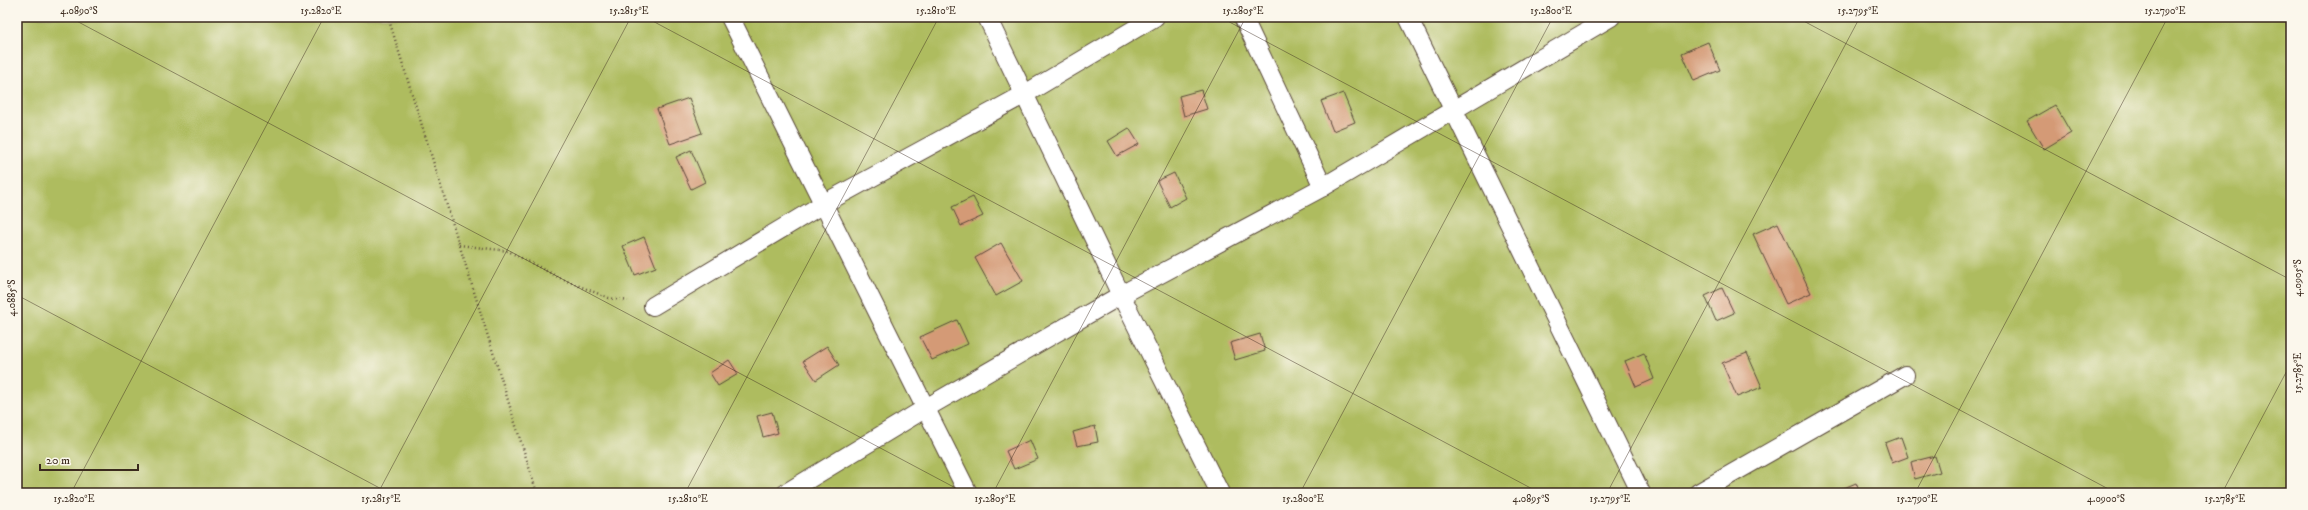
<svg xmlns="http://www.w3.org/2000/svg" width="2308" height="510" font-family="'IM FELL DW Pica',serif">
	<rect width="100%" height="100%" fill="#fbf7ec"/>
	<filter id="ink" filterUnits="userSpaceOnUse"><feTurbulence type="fractalNoise" baseFrequency=".025" numOctaves="2"/><feDisplacementMap in="SourceGraphic" scale="8" xChannelSelector="R" yChannelSelector="G"/><feConvolveMatrix kernelMatrix="1 2 1 2 8 2 1 2 1" color-interpolation-filters="sRGB"/></filter>
	<filter id="wash" filterUnits="userSpaceOnUse"><feTurbulence type="fractalNoise" baseFrequency=".012" numOctaves="4" result="noise"/><feDisplacementMap in="SourceGraphic" scale="16" xChannelSelector="R" yChannelSelector="G"/><feGaussianBlur stdDeviation="0.9" result="paint"/><feColorMatrix in="noise" values="0 0 0 0 0 0 0 0 0 0 0 0 0 0 0 0 0 1.4 0 .05"/><feComposite in="paint" operator="in"/></filter>
	<g filter="url(#wash)">
		<rect width="100%" height="100%" fill="#f5e3ca"/>
		<rect fill="#aebc5e" stroke="#74733e" x="17" y="17" width="2274" height="476"/>
		<g id="blocks">
			<g fill="#d49a76">
				<path d="M1708 42 1720 70 1694 81 1682 53Z"/>
				<path d="M1201 90 1207 109 1184 116 1179 96Z"/>
				<path d="M1343 93 1355 122 1333 131 1321 101Z"/>
				<path d="M689 98 702 133 670 144 657 109Z"/>
				<path d="M2055 105 2071 133 2044 149 2027 121Z"/>
				<path d="M1129 128 1139 144 1117 156 1108 141Z"/>
				<path d="M691 150 705 182 691 189 676 157Z"/>
				<path d="M1174 173 1186 198 1170 207 1157 181Z"/>
				<path d="M973 197 983 216 961 226 952 207Z"/>
				<path d="M1778 223 1811 293 1786 304 1753 234Z"/>
				<path d="M644 237 656 267 635 275 623 246Z"/>
				<path d="M1001 243 1023 281 996 296 975 258Z"/>
				<path d="M1722 288 1734 313 1716 321 1705 296Z"/>
				<path d="M957 320 968 344 932 360 920 337Z"/>
				<path d="M1260 334 1265 351 1235 360 1230 343Z"/>
				<path d="M827 346 839 365 816 380 803 361Z"/>
				<path d="M1644 353 1654 379 1636 387 1625 361Z"/>
				<path d="M1747 353 1762 387 1737 397 1722 363Z"/>
				<path d="M729 360 738 374 718 386 710 373Z"/>
				<path d="M772 412 778 433 763 437 757 416Z"/>
				<path d="M1095 426 1098 442 1077 446 1073 432Z"/>
				<path d="M1901 437 1908 457 1892 463 1885 443Z"/>
				<path d="M1030 440 1038 459 1014 469 1006 451Z"/>
				<path d="M1935 456 1940 472 1915 479 1911 462Z"/>
				<path d="M1856 483 1860 493H1832Z"/>
			</g>
		</g>
	</g>
	<g filter="url(#ink)">
		<use href="#blocks" fill-opacity="0" stroke="#574638" stroke-width="1"/>
		<g fill="none" stroke-linecap="round" stroke-linejoin="round">
			<defs>
				<g id="lane">
					<path d="M730 17 968 493"/>
					<path d="M987 17 1121 295 1220 493"/>
					<path d="M1243 17 1323 187"/>
					<path d="M1408 17 1641 493"/>
					<path d="M653 306 823 204 1025 94 1155 17"/>
					<path d="M786 493 926 408 1121 295 1323 187 1611 17"/>
					<path d="M1698 493 1905 375"/>
				</g>
			</defs>
			<use href="#lane" stroke="#574638" stroke-width="20"/>
			<g stroke="#574638" stroke-width="2.5" stroke-dasharray="1 3" stroke-linecap="butt">
				<path d="M388 17 537 493"/>
				<path d="M459 245 508 251 562 279 609 298 628 301"/>
			</g>
			<use href="#lane" stroke="#fff" stroke-width="18"/>
		</g>
	</g>
	<path fill="none" stroke="#3b2a1e" stroke-width="1" stroke-opacity="0.45" d="M69 17 965 493M645 17 1540 493M1220 17 2116 493M1796 17 2291 280M17 295 389 493M71 493 324 17M378 493 631 17M685 493 939 17M993 493 1246 17M1300 493 1553 17M1607 493 1860 17M1915 493 2168 17M2222 493 2291 363"/>
	<rect width="2308" height="510" fill="none" stroke="#fbf7ec" stroke-width="44"/>
	<path d="M40 464v6h98v-6" fill="none" stroke="#3b2a1e" stroke-width="2"/>
	<text x="46" y="464" font-size="12" fill="#3b2a1e" stroke="#fbf7ec" stroke-width="3" paint-order="stroke">20 m</text>
	<rect x="22" y="22" width="2264" height="466" fill="none" stroke="#3b2a1e" stroke-width="1.5"/>
	<g font-size="10" text-anchor="middle" fill="#3b2a1e">
		<text x="79" y="14">4.0890°S</text>
		<text x="321" y="14">15.2820°E</text>
		<text x="629" y="14">15.2815°E</text>
		<text x="936" y="14">15.2810°E</text>
		<text x="1243" y="14">15.2805°E</text>
		<text x="1551" y="14">15.2800°E</text>
		<text x="1858" y="14">15.2795°E</text>
		<text x="2165" y="14">15.2790°E</text>
		<text transform="translate(2297 278) rotate(-90)" y="4">4.0905°S</text>
		<text transform="translate(11 298) rotate(-90)" y="4">4.0885°S</text>
		<text transform="translate(2297 373) rotate(-90)" y="4">15.2785°E</text>
		<text x="74" y="502">15.2820°E</text>
		<text x="381" y="502">15.2815°E</text>
		<text x="688" y="502">15.2810°E</text>
		<text x="995" y="502">15.2805°E</text>
		<text x="1303" y="502">15.2800°E</text>
		<text x="1531" y="502">4.0895°S</text>
		<text x="1610" y="502">15.2795°E</text>
		<text x="1917" y="502">15.2790°E</text>
		<text x="2106" y="502">4.0900°S</text>
		<text x="2225" y="502">15.2785°E</text>
	</g>
</svg>
